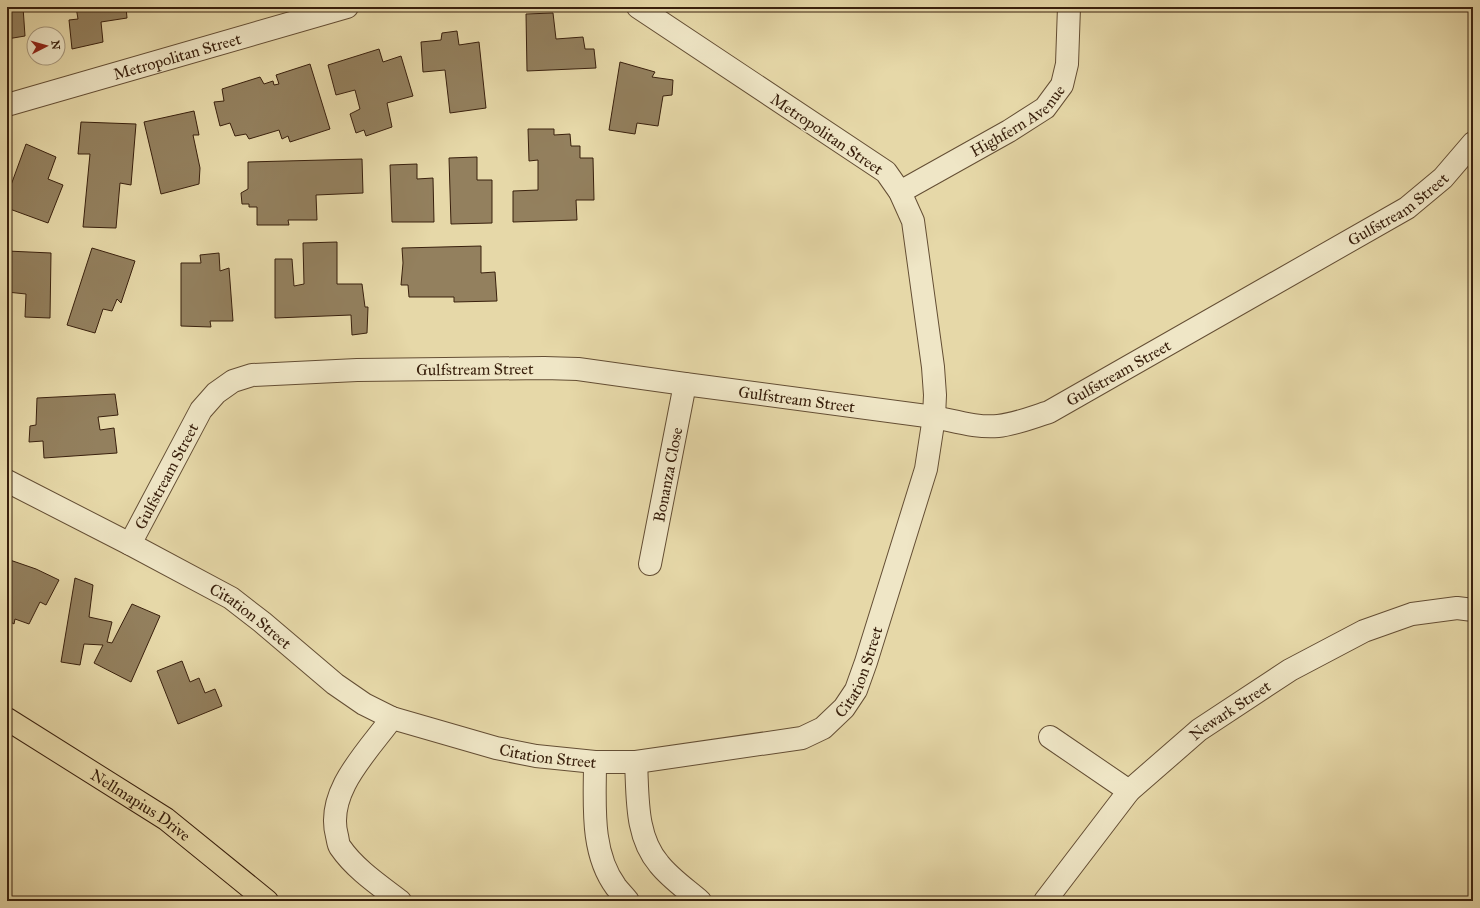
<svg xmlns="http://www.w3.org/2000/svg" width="1480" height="908" font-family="'IM FELL Great Primer',serif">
	<rect width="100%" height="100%" fill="#e6d8a8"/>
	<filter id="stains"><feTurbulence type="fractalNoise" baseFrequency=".005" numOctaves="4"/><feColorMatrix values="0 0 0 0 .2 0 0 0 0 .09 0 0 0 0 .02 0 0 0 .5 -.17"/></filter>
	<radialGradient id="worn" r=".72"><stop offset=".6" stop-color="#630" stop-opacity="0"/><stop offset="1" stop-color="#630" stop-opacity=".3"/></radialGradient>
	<g fill="#93805e" stroke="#39200d">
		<path d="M7 7H23L25 36 7 39Z"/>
		<path d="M76 7H126L127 18 101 22 103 42 72 49 69 20 78 19Z"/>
		<path d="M553 13 556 39 583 37 585 49H594L596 68 527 71 526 14Z"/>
		<path d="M457 31 459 45 479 42 486 108 450 113 445 70 423 72 421 42 441 40 442 33Z"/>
		<path d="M379 49 383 62 401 56 413 96 387 103 392 127 366 136 364 130 356 133 350 114 360 109 355 90 336 95 328 65Z"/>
		<path d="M620 62 655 72 652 77 673 80 672 95 663 96 658 126 637 123 635 134 609 130Z"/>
		<path d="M310 64 330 129 290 142 288 136 282 139 279 130 249 139 246 134 235 136 230 123 220 126 214 102 224 101 222 89 260 77 264 84 273 81 274 85 279 84 276 75Z"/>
		<path d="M194 111 199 135H193L200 168 199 184 161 194 144 122Z"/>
		<path d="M81 122 136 124 131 185 120 183 116 228 83 227 90 154H78Z"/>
		<path d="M528 129H554V135L570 134 571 146H580V158H593L594 200H576L577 220 513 222V191L538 190V160L529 161Z"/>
		<path d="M26 144 56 157 48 179 63 185 48 223 7 208V196Z"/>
		<path d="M477 157V180H492V223L451 224 449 158Z"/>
		<path d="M362 159 363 193 316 195 317 220H288L289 225H257V207H249V204H242L241 193 248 189V162Z"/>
		<path d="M417 164V179L433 178 434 222H392L390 165Z"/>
		<path d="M337 242V284H362L365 307H368L367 333 352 335 351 315 275 318V259H292L294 286 304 284 303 243Z"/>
		<path d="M481 246V273L495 272 497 301 454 302V297H409L408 285H401L403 263 402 248Z"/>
		<path d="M92 248 135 261 121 303 117 299 112 311 103 309 95 333 67 325Z"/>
		<path d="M7 251 51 253 50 318 25 317 26 294 7 292Z"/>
		<path d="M219 253 220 271 229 268 233 321H210L211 327 181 326V263H201L200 255Z"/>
		<path d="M115 394 118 415 98 417 100 430 114 428 117 453 44 458 43 441 29 442 30 426 36 425 37 398Z"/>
		<path d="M7 559 36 569 59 580 46 605 40 602 29 624 15 619 14 624 7 620Z"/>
		<path d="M75 578 93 585 89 617 112 622 107 642 112 643 132 604 160 616 131 682 94 663 103 645 84 644 80 665 61 662Z"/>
		<path d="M182 661 190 682 199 678 205 693 215 689 222 706 178 724 157 671Z"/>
	</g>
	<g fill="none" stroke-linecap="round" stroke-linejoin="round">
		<defs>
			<g id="minor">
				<path id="s1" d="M7 105 347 7"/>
				<path id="s2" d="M900 192 1009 131 1045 108 1062 85 1067 64 1069 7"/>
				<path id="s3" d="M7 481 130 544 231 598 262 622 335 684 364 704 392 718 496 748 536 756 595 762H636L802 738 823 728 844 708 856 690 866 662 926 469 934 417 935 395 933 367 913 221 900 192 886 172 638 7"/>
				<path id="s4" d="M130 544 201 410 216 393 233 381 252 375 357 370 544 368 578 369 685 384 934 417C955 421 977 428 998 426 1016 424 1033 417 1049 412L1407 208 1443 178 1473 143"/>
				<path id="s5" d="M650 564 685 384"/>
				<path d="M392 718C368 751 325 792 337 836 338 840 338 844 340 847 355 869 379 885 400 901"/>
				<path d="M1050 737 1129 791"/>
				<path d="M595 762C595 803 590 852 616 887 620 892 624 896 628 901"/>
				<path d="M636 762C638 796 635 836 659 864 670 878 686 889 700 901"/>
				<path id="s6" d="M1045 901 1129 791 1199 730 1290 670 1364 631 1412 614 1457 608 1473 610"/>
			</g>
			<g id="major">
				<path id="s7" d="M7 719 166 819 267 901"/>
			</g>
		</defs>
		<use href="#minor" stroke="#644e34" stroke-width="24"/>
		<use href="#major" stroke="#39200d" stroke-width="24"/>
		<use href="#minor" stroke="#efe6c6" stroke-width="22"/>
		<use href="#major" stroke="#e6d8a8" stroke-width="22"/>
	</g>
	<g text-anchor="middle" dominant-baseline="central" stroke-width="3" stroke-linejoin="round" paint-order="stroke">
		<g font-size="16" fill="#39200d" stroke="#efe6c6">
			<text stroke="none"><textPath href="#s1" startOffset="177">Metropolitan Street</textPath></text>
			<text stroke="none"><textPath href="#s2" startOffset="138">Highfern Avenue</textPath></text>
			<text transform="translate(827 134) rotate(34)">Metropolitan Street</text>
			<text stroke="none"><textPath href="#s4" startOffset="1422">Gulfstream Street</textPath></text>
			<text stroke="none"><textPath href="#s4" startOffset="438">Gulfstream Street</textPath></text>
			<text stroke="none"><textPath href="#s4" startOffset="1098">Gulfstream Street</textPath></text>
			<text stroke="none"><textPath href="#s4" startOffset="762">Gulfstream Street</textPath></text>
			<text stroke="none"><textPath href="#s5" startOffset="91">Bonanza Close</textPath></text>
			<text stroke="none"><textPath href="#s4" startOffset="77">Gulfstream Street</textPath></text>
			<text stroke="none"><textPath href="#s3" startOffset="279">Citation Street</textPath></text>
			<text stroke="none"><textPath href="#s3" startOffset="963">Citation Street</textPath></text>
			<text stroke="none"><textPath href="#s6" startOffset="268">Newark Street</textPath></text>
			<text stroke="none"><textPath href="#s3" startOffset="615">Citation Street</textPath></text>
			<text stroke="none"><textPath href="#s7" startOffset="159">Nellmapius Drive</textPath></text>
		</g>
	</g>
	<rect width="1480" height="908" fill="none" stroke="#e6d8a8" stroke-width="24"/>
	<rect x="8" y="8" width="1464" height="892" fill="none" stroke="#39200d" stroke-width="2"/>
	<rect x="12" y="12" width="1456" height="884" fill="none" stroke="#39200d"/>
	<g transform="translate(46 46) rotate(84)"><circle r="19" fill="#efe6c6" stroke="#a6977c"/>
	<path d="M0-3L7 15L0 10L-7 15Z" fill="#8f2418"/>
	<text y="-6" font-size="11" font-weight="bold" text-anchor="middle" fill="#39200d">N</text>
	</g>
	<rect width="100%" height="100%" filter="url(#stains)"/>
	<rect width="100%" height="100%" fill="url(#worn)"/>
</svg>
